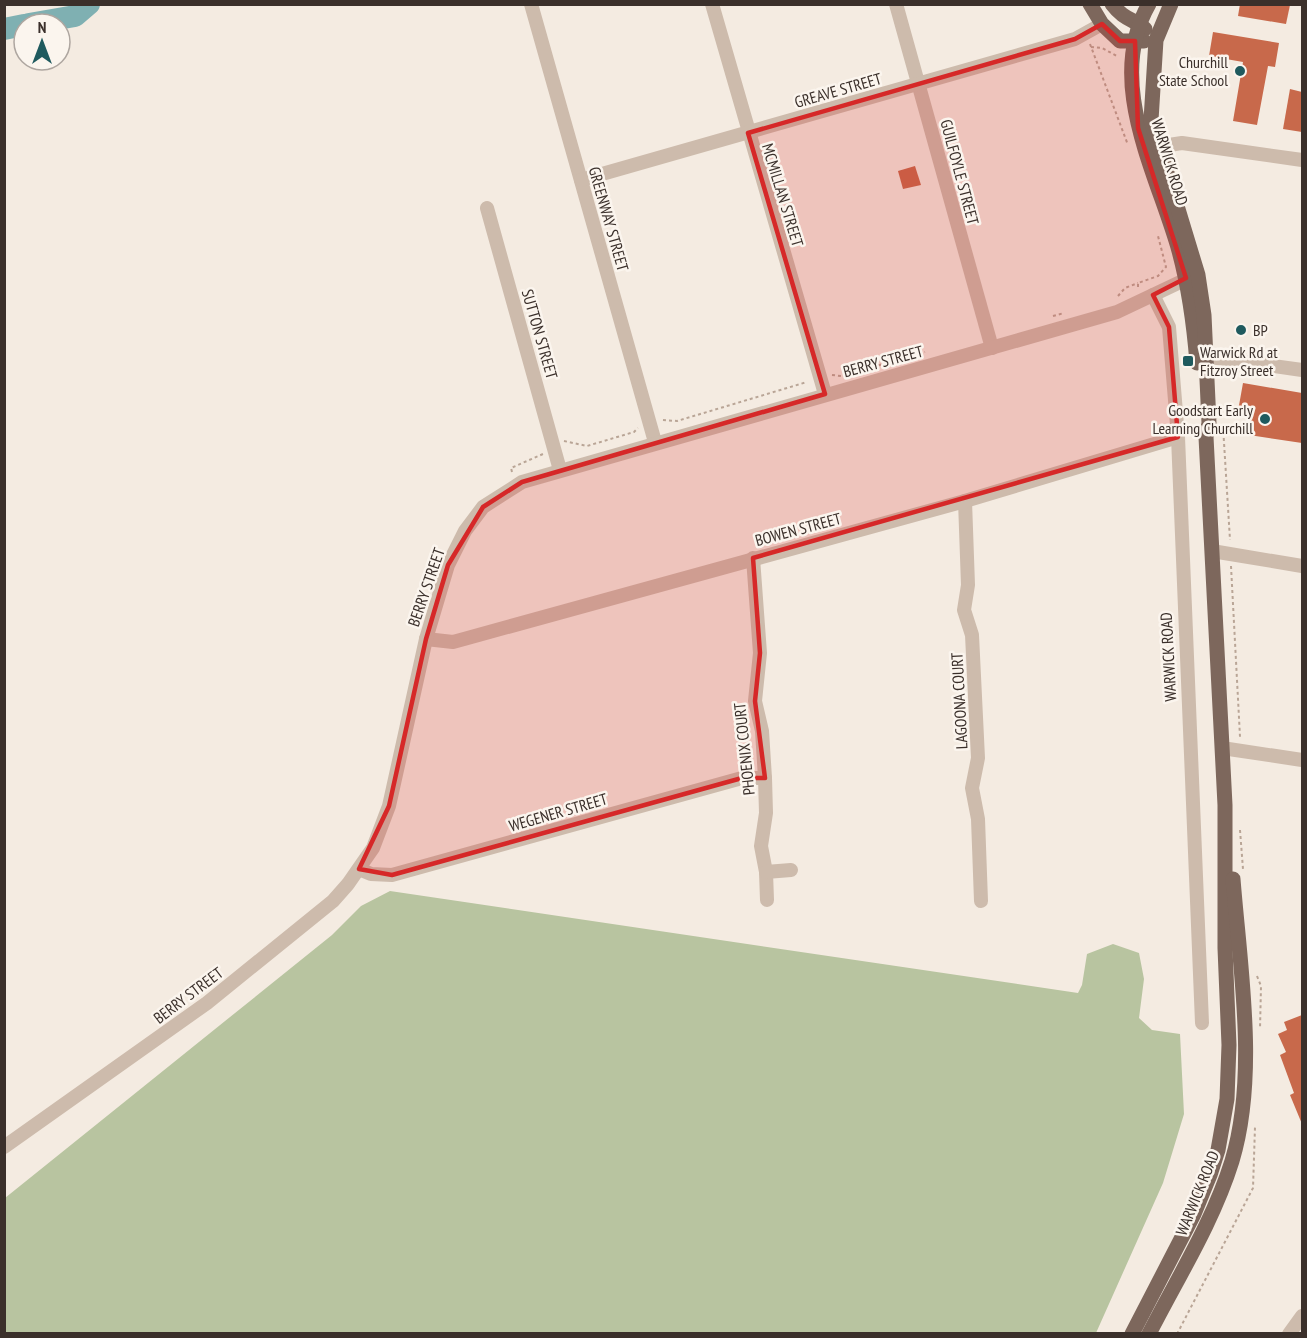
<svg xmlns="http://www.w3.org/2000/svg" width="1307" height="1338" font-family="'PT Sans Narrow',sans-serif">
	<rect width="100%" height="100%" fill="#f4ebe1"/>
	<path fill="#b8c4a0" d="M390 891 1078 993 1082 985 1087 954 1113 944 1139 953 1144 979 1139 1018 1152 1030 1180 1034 1184 1114 1163 1183 1096 1333H5V1198L332 935 361 906Z"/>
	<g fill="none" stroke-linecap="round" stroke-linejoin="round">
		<g stroke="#7fb0b2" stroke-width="22">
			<path d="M29 24 75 16 89 4"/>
			<path d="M4 29 24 25"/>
		</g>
	</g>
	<g fill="#c8694b">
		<path d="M1240 4 1290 5 1286 24 1238 16Z"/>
		<path d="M1213 32 1279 43 1275 67 1268 66 1257 125 1233 121 1243 62 1209 56Z"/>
		<path d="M1290 89 1302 92V132L1283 129Z"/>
		<path d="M915 166 921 185 903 189 898 171Z"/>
		<path d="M1243 383 1302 393V443L1249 435 1252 414 1238 411Z"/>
		<path d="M1302 1015V1124L1290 1095 1294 1093 1280 1055 1286 1052 1278 1034 1287 1030 1284 1022Z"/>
	</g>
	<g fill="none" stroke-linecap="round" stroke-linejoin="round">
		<g stroke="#b9a596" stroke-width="2" stroke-dasharray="3 3" stroke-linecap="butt">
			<path d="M1090 44 1128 145"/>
			<path d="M1091 47 1102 48 1117 56"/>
			<path d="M1138 287V283L1158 276 1166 267 1158 236"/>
			<path d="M1118 296 1125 288 1138 283"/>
			<path d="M1053 316 1064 313"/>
			<path d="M832 375 841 376 925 352"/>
			<path d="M663 420 677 421 807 382"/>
			<path d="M1223 426 1230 540"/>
			<path d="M564 441 587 446 634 432 638 428"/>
			<path d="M512 472 511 468 543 454"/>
			<path d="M1231 566 1240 737"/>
			<path d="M1240 830 1243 869"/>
			<path d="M1257 976 1261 986 1260 1029"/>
			<path d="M1177 1334 1253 1188 1255 1127"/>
		</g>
		<g stroke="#cdbbac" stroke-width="14">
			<path d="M531 4 655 442"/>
			<path d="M712 4 825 394"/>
			<path d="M896 4 992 348"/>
			<path d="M1149 148 1182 143 1302 160"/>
			<path d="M581 180 1075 39 1102 24"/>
			<path d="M487 208 560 470"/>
			<path d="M1153 295 1169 327 1178 437 1202 1023"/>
			<path d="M1196 355 1302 370"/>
			<path d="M965 501 968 585 964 610 972 635 978 758 972 788 978 819 981 901"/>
			<path d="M1212 551 1302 566"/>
			<path d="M753 558 760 653 755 701 762 731 765 778 766 813 761 846 766 872 767 900"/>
			<path d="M426 639 453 642 464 639 965 501 1178 437"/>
			<path d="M1222 748 1302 760"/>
			<path d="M359 869 371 874 392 875 742 778H765"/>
			<path d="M766 872 791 870"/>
			<path d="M4 1147 207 1003 333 901 348 884 373 848 389 806 426 639 448 565 465 531 483 507 522 482 1117 312 1193 276"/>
			<path d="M1289 1334 1302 1316"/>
		</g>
		<g stroke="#7d675c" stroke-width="15">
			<path d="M1090 4 1102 24 1120 41H1144"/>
			<path d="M1112 4C1125 21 1133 18 1145 29"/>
			<path d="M1149 4C1104 82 1158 175 1179 251 1189 288 1194 325 1197 363"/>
			<path d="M1132 1334 1194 1214 1210 1175 1218 1150 1227 1099 1229 1045 1225 948V805L1206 437 1209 423 1204 315 1198 275 1151 120 1156 40 1171 4"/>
			<path d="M1149 1334C1178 1277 1213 1222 1232 1161 1258 1075 1240 968 1233 879"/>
		</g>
	</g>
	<path fill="#d62828" fill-opacity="0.2" stroke="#d62828" stroke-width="4.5" stroke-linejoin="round" d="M1102 24 1120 41H1135L1138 128 1186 278 1153 295 1169 327 1178 437 753 558 760 653 755 701 765 778H742L392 875 359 869 389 806 426 639 448 565 483 507 522 482 825 394 748 133 1075 39Z"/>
	<g fill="#1f5a5e" stroke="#fbf5ee" stroke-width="2">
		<circle cx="1240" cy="71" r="6"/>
		<circle cx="1241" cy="330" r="6"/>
		<rect x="1182" y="355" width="12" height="12" rx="3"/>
		<circle cx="1265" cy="419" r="6"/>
	</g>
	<g text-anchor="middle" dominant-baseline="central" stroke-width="5" stroke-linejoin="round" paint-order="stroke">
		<g font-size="16" fill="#3b302b" stroke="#fbf5ee" text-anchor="end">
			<text x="1228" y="62">Churchill<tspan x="1228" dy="18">State School</tspan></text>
			<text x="1253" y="330" text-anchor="start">BP</text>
			<text x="1200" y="352" text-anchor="start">Warwick Rd at<tspan x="1200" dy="18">Fitzroy Street</tspan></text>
			<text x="1253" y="410">Goodstart Early<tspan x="1253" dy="18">Learning Churchill</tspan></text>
		</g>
		<g font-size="16" fill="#3b302b" stroke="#fbf5ee">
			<text transform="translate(838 90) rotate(-16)">GREAVE STREET</text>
			<text transform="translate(1170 162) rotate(73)">WARWICK ROAD</text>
			<text transform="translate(960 172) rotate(75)">GUILFOYLE STREET</text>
			<text transform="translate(783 195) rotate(73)">MCMILLAN STREET</text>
			<text transform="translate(609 219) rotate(74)">GREENWAY STREET</text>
			<text transform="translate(540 334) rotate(74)">SUTTON STREET</text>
			<text transform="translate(883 361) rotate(-15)">BERRY STREET</text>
			<text transform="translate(798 529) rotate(-15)">BOWEN STREET</text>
			<text transform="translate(426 587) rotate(-71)">BERRY STREET</text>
			<text transform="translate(1168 657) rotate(-93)">WARWICK ROAD</text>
			<text transform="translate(959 701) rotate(-93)">LAGOONA COURT</text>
			<text transform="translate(744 749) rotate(-96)">PHOENIX COURT</text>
			<text transform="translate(558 812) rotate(-16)">WEGENER STREET</text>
			<text transform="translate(188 995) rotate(-37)">BERRY STREET</text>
			<text transform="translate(1197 1193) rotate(-68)">WARWICK ROAD</text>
		</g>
	</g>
	<rect width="1307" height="1338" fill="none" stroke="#3b302b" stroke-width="12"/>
	<g transform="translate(42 42)"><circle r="28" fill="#fbf5ee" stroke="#aea6a0" stroke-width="1.5"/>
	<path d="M0-4.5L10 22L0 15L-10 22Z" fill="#1f5a5e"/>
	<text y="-9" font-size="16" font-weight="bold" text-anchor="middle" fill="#3b302b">N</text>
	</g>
</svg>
